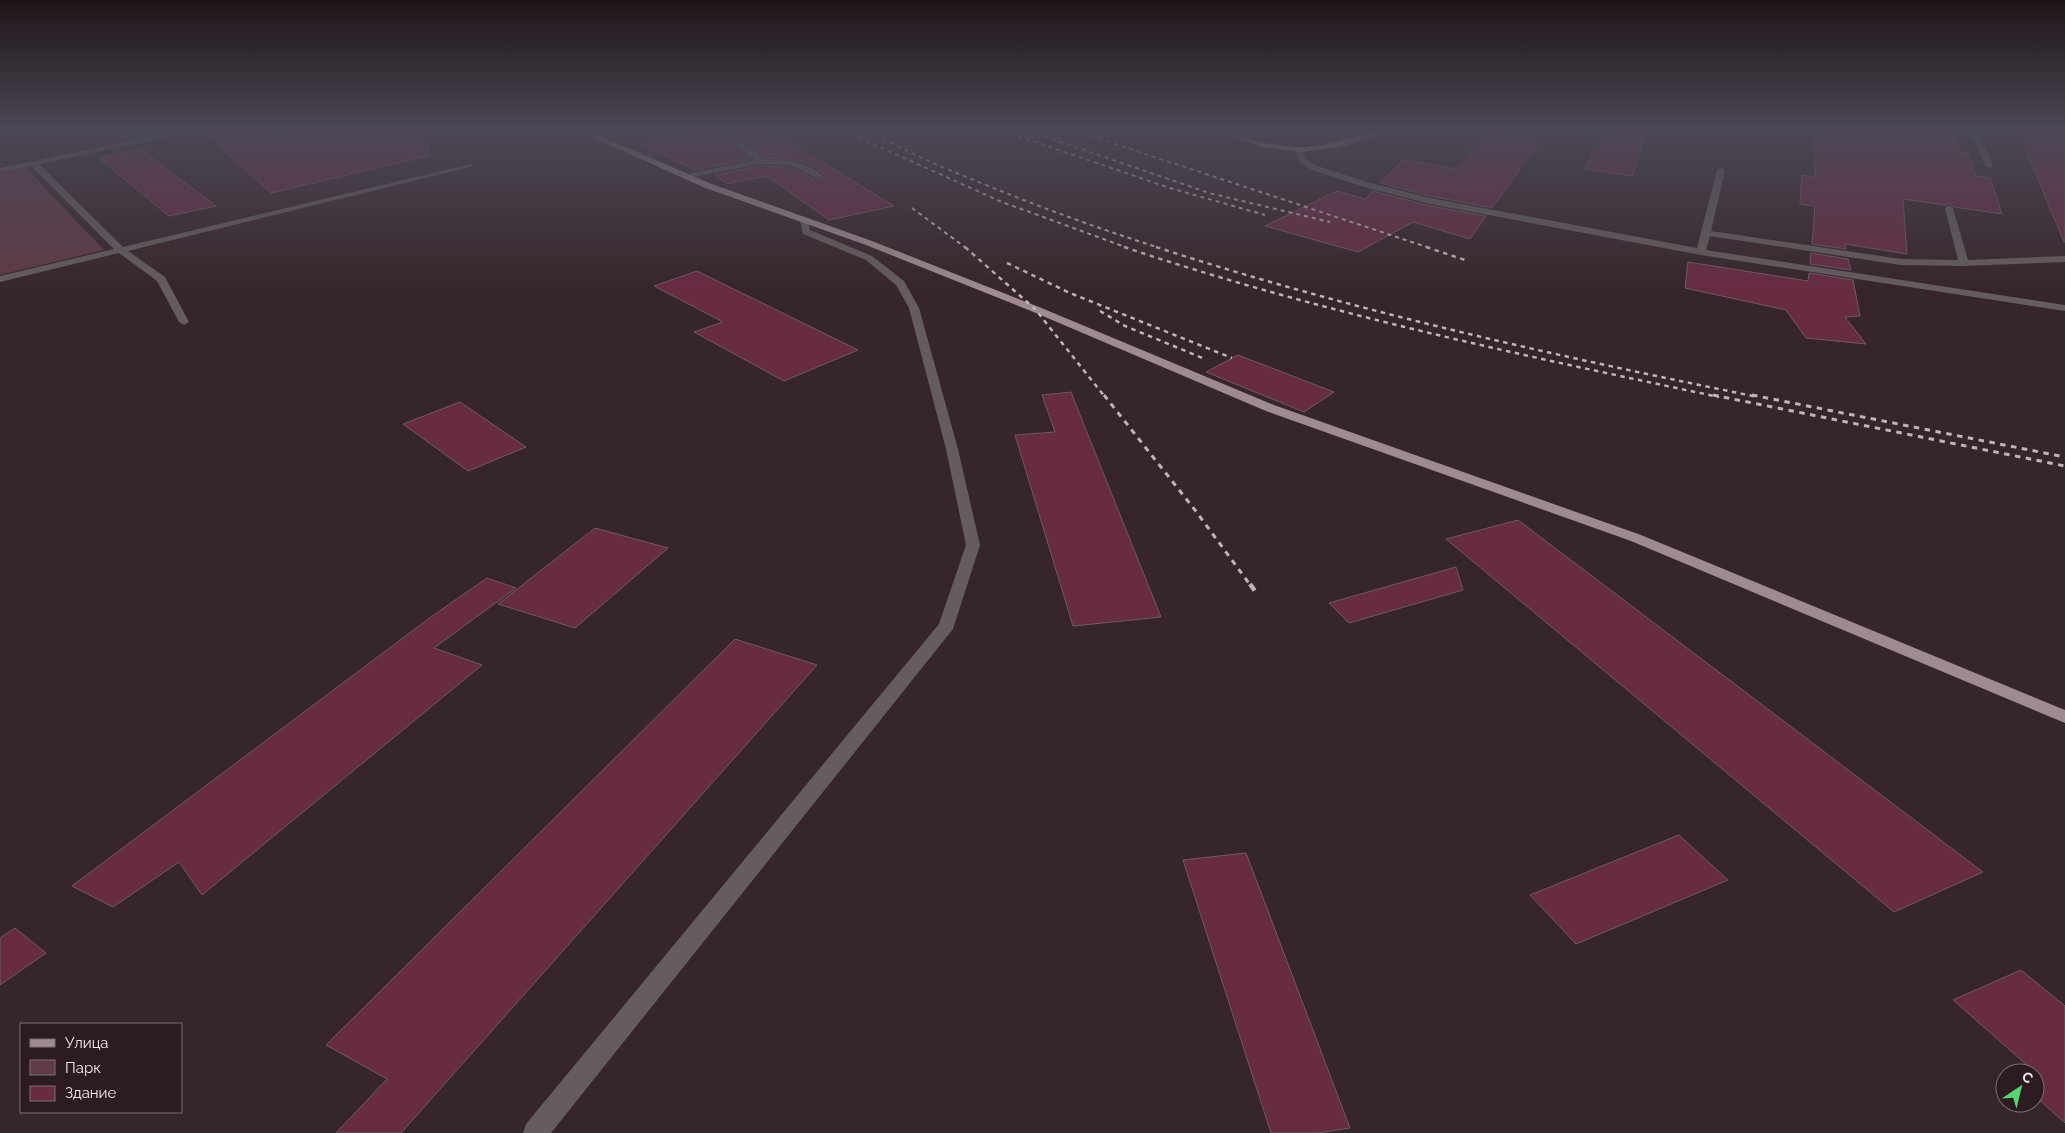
<svg xmlns="http://www.w3.org/2000/svg" width="2065" height="1133" font-family="Raleway,sans-serif">
	<rect width="100%" height="100%" fill="#36262b"/>
	<path fill="#603a47" d="M25 167 104 250 0 275V172Z"/>
	<g fill="#672b42" stroke="#6e5b61">
		<path d="M202 131H269L283 143 291 139 283 131H427L428 156 271 193Z"/>
		<path d="M693 131H716L751 159 695 170 639 144Z"/>
		<path d="M730 131H771L894 206 829 220 767 176 727 184 715 175 758 166 790 167 815 180 825 176 818 169 803 162 787 159 764 158 760 152Z"/>
		<path d="M1489 131 1542 138 1492 208 1430 196 1380 183 1403 160 1457 169Z"/>
		<path d="M1607 131H1646L1632 176 1585 169 1595 146H1601Z"/>
		<path d="M1815 131H1952L1959 152 1969 154 1976 176 1990 178 2002 214 1954 207 1949 203 1945 205 1903 199 1907 254 1845 244 1846 249 1812 244 1815 206 1800 204 1802 175 1815 177Z"/>
		<path d="M2018 131H2065V242H2064Z"/>
		<path d="M142 150 216 206 169 216 99 158Z"/>
		<path d="M1337 191 1365 199 1373 191 1430 206 1486 216 1470 239 1413 222 1358 252 1265 226Z"/>
		<path d="M1811 253 1848 259 1851 270 1810 264Z"/>
		<path d="M1688 262 1808 281 1809 273 1853 280 1860 316 1845 317 1866 344 1806 338 1786 310 1685 288Z"/>
		<path d="M697 271 858 350 784 381 694 332 723 322 654 286Z"/>
		<path d="M1238 355 1334 392 1304 412 1206 372Z"/>
		<path d="M1071 392 1086 430 1161 617 1073 626 1015 435 1055 432 1042 395Z"/>
		<path d="M460 402 526 447 468 471 403 424Z"/>
		<path d="M1518 520 1983 872 1894 912 1446 539Z"/>
		<path d="M595 528 668 548 575 628 498 604Z"/>
		<path d="M1456 567 1463 590 1349 623 1329 603Z"/>
		<path d="M487 578 516 588 434 648 482 665 202 895 179 862 113 907 72 886 435 614Z"/>
		<path d="M735 639 817 665 401 1133H336L387 1079 326 1045Z"/>
		<path d="M1679 835 1728 880 1576 944 1530 895Z"/>
		<path d="M1246 853 1350 1128 1318 1133H1271L1183 860Z"/>
		<path d="M15 928 46 953 0 985V938Z"/>
		<path d="M2021 970 2065 1006V1123L2035 1096V1072L1953 1000Z"/>
	</g>
	<g fill="none" stroke-linecap="round" stroke-linejoin="round">
		<g fill="#645c5e" fill-rule="evenodd">
			<path d="M0 131H8L0 134Z"/>
			<path d="M179 131H195L39 164 123 247 470 164 474 166 128 251 165 277 189 322 184 325 179 322 157 281 119 253 0 282V276L114 249 31 166 0 172V168Z"/>
			<path d="M271 131H279L289 139 282 141Z"/>
			<path d="M718 131H726L759 154 763 160C784 159 807 161 823 176L816 178 790 165 758 164 684 179V175L755 160Z"/>
			<path d="M1971 131H1979L1993 166 1992 168 1985 166Z"/>
			<path d="M1296 149H1302L1306 160 1318 166 1367 182 1430 198 1697 248 1717 170 1721 168 1725 170 1711 231 1901 259 1958 260 1945 208 1949 205 1953 208 1968 260 2065 256V262L1964 266 1901 265 1710 236 1706 250 2065 305V311L1701 255 1430 204 1361 186 1312 170 1300 163 1295 151Z"/>
			<path d="M804 218 808 221 810 230 872 256 904 281 919 308 958 449 980 545 953 629 551 1133H523L526 1124 939 624 966 545 946 449 909 308 896 285 866 260 803 234 800 221Z"/>
		</g>
		<g fill="#9d8b90" fill-rule="evenodd">
			<path d="M579 131H589L709 183 872 241 1039 307 1274 405 1641 535 2065 710V723L1631 541 1266 411 1031 311 866 245 703 187Z"/>
			<path d="M1214 131C1226 131 1236 135 1248 139 1265 143 1283 147 1301 147 1332 147 1360 131 1389 131L1340 147 1302 152 1263 147Z"/>
		</g>
		<g stroke="#c0b4b7" stroke-width="2" stroke-dasharray="4 4" stroke-linecap="butt">
			<path d="M844 131 1002 202 1128 248"/>
			<path d="M869 131C911 155 956 173 1001 191 1053 212 1106 231 1160 248"/>
			<path d="M1003 131 1170 188 1265 215"/>
			<path d="M1029 131 1209 193 1330 222"/>
			<path d="M1076 131 1430 248"/>
			<path d="M912 208 966 248"/>
		</g>
		<g stroke="#c0b4b7" stroke-width="2.5" stroke-dasharray="4.5 4.5" stroke-linecap="butt">
			<path d="M965 247 1035 309 1105 397"/>
			<path d="M1124 247C1318 312 1520 355 1719 397"/>
			<path d="M1156 247C1353 311 1556 356 1758 397"/>
			<path d="M1426 247 1468 261"/>
			<path d="M1007 263 1070 293 1232 358"/>
			<path d="M1100 311 1125 326 1205 359"/>
		</g>
		<g stroke="#c0b4b7" stroke-width="3" stroke-dasharray="5.5 5.5" stroke-linecap="butt">
			<path d="M1104 395 1195 510 1251 586"/>
			<path d="M1713 395 2065 466"/>
			<path d="M1752 395 2065 457"/>
		</g>
		<path stroke="#c0b4b7" stroke-width="4.5" stroke-dasharray="8 8" stroke-linecap="butt" d="M1250 584 1255 591"/>
	</g>
	<linearGradient id="sky" x2="0" y2="1"><stop stop-color="#1e1518"/><stop offset="0.45" stop-color="#4c4755"/><stop offset="1" stop-color="#4c4755" stop-opacity="0"/></linearGradient>
	<rect width="2065" height="290" fill="url(#sky)"/>
	<rect x="20" y="1023" width="162" height="90" fill="#2c1c22" stroke="#7c6e73"/>
	<rect x="30" y="1039" width="25" height="8" fill="#9d8b90" stroke="#7c6e73"/>
	<text x="65" y="1048" font-size="15" fill="#f4e9ec">Улица</text>
	<rect x="30" y="1060" width="25" height="15" fill="#603a47" stroke="#7c6e73"/>
	<text x="65" y="1073" font-size="15" fill="#f4e9ec">Парк</text>
	<rect x="30" y="1086" width="25" height="15" fill="#672b42" stroke="#7c6e73"/>
	<text x="65" y="1098" font-size="15" fill="#f4e9ec">Здание</text>
	<g transform="translate(2020 1088) rotate(35)"><circle r="24" fill="#2c1c22" stroke="#7c6e73"/>
	<path d="M0-4L9 19L0 12L-9 19Z" fill="#56d671"/>
	<text y="-8" font-size="14" font-weight="bold" text-anchor="middle" fill="#f4e9ec">С</text>
	</g>
</svg>
